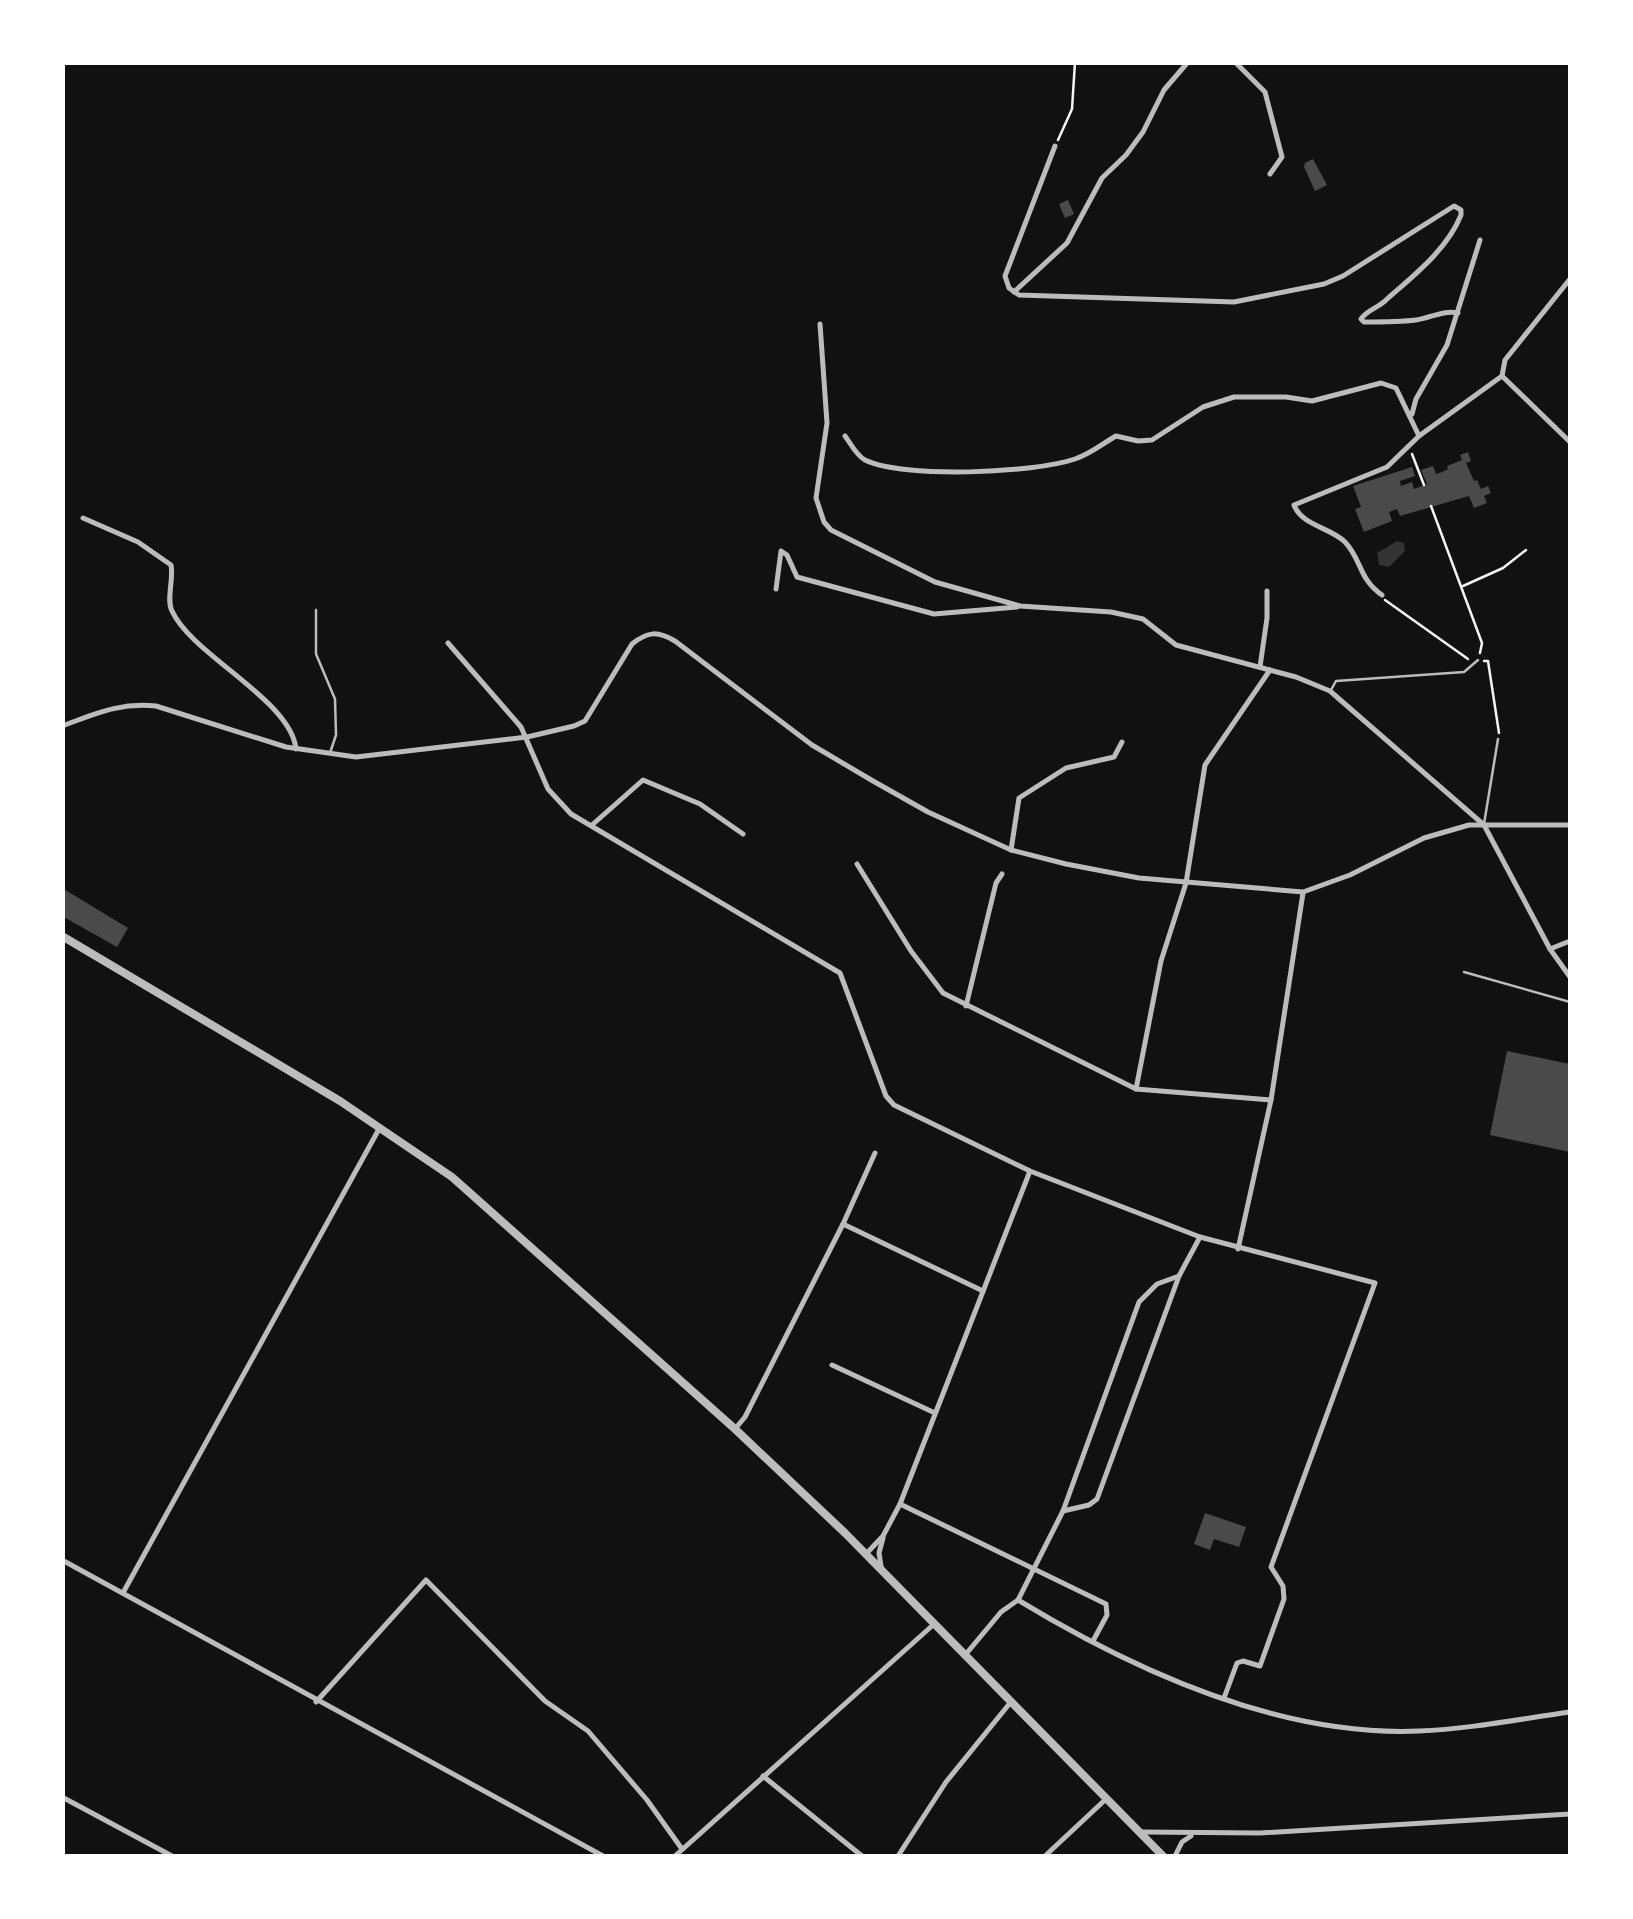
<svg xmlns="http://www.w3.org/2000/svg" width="1633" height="1919" font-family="'DejaVu Sans',sans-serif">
	<rect width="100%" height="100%" fill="#111"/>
	<path fill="#333" d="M1397 541 1404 543 1405 551 1389 567 1379 565 1377 553Z"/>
	<g fill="#4a4a4a">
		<path d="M1313 159 1327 185 1315 191 1304 167 1305 163Z"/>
		<path d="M1068 200 1074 214 1065 218 1059 204Z"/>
		<path d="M1468 452 1471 461 1466 463 1474 481 1477 480 1481 489 1488 486 1491 493 1484 496 1487 503 1474 508 1469 496 1400 516 1397 509 1389 512 1392 521 1364 532 1355 509 1361 507 1353 486 1412 467 1415 476 1400 481 1401 486 1412 482 1414 489 1427 484 1421 470 1433 466 1436 474 1442 472 1448 469 1447 466 1462 460 1460 455Z"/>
		<path d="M62 888 128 928 117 947 62 916Z"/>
		<path d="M1507 1051 1570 1064V1152L1490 1135Z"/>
		<path d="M1205 1513 1246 1527 1239 1547 1214 1539 1210 1550 1194 1544Z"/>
	</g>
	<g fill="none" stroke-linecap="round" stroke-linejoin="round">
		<g stroke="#f5f5f5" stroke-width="2.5">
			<path d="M1058 140 1072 109 1075 62"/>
			<path d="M1412 454 1424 485"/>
			<path d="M1431 506 1482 643 1480 653"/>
			<path d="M1463 586 1503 568 1526 550"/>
			<path d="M1385 600 1468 659"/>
			<path d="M1484 661H1488L1499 733"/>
		</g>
		<g stroke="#bcbcbc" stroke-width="2.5">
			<path d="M316 610V654L335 699 336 735 330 753"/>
			<path d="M1331 690 1336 681 1464 672 1478 660"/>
			<path d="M1484 824 1498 739"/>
			<path d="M1464 972 1570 1002"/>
		</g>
		<g stroke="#bcbcbc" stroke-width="5">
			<path d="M1235 62 1265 92 1282 157 1270 174"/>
			<path d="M1055 146 1005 276 1009 288 1019 295 1234 302 1324 284 1343 276 1454 206 1461 210V215C1447 250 1413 276 1386 300 1378 308 1367 310 1361 319L1364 322C1381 322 1399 322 1416 320 1431 318 1442 310 1458 313"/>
			<path d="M1014 292 1067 243 1102 178 1126 155 1143 132 1164 90 1188 62"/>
			<path d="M820 324 827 423 816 498 824 522 831 530 935 582 1020 606 1111 612 1143 619 1176 645 1296 677 1330 691 1484 825 1550 949 1570 977"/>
			<path d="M1502 376 1570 442"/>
			<path d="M1412 414 1416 399 1447 345 1480 240"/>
			<path d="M845 436C851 444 856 455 865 460 904 479 1034 473 1075 459 1090 454 1102 444 1116 436L1138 441 1152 440 1203 407 1234 397H1286L1312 401 1381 383 1396 388 1419 436"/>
			<path d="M83 518 138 542 171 565C174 579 166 599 172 611 192 655 291 700 296 749"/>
			<path d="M776 589 781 551 787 555 797 577 934 614 1017 607"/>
			<path d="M1382 595C1358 578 1362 560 1345 542 1330 527 1302 526 1294 505L1387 467 1419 436 1502 376 1505 360 1570 279"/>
			<path d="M448 643 521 727 548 789 571 814 840 973 886 1096 894 1105 1030 1171 1200 1237 1375 1283 1271 1567 1283 1586 1284 1599 1260 1666 1243 1661 1237 1663 1224 1698"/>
			<path d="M1260 667 1267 618V591"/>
			<path d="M62 726C95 714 121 702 156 706L286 747 356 757 527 737 574 726 585 721 632 644C648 631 658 631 675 641L812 745 873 781 928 812 1011 850 1066 864 1139 878 1303 892 1350 875 1424 838 1469 825H1570"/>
			<path d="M592 825 643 780 700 804 743 834"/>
			<path d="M1011 850 1019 798 1066 768 1114 757 1122 742"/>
			<path d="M857 864 911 951 943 993 1136 1089 1271 1100"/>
			<path d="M1550 949 1570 941"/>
			<path d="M966 1006 996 883 1002 874"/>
			<path d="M1136 1089 1161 961 1186 883 1205 765 1270 670"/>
			<path d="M843 1224 983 1291"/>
			<path d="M1238 1249 1271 1100 1303 893"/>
			<path d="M832 1365 935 1413"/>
			<path d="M735 1429 745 1417 843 1224 875 1153"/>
			<path d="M900 1504 1106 1604 1107 1615 1093 1641"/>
			<path d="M1063 1511 1089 1505 1097 1499 1179 1276 1200 1237"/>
			<path d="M866 1554 883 1536 900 1504 1030 1171"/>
			<path d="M62 1560 603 1856"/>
			<path d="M881 1566 879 1553 883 1538"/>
			<path d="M124 1591 379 1129"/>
			<path d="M1018 1600C1135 1671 1279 1737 1419 1731 1469 1729 1520 1719 1570 1712"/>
			<path d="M966 1654 1001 1612 1018 1600 1063 1511 1139 1302 1157 1284 1179 1276"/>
			<path d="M316 1702 426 1580 545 1701 588 1731 647 1800 682 1849"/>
			<path d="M763 1776 862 1856"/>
			<path d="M62 1797 172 1856"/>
			<path d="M1142 1832 1260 1833 1570 1814"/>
			<path d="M675 1856 933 1625"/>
			<path d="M898 1856 946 1782 1010 1703"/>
			<path d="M1045 1856 1106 1799"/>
			<path d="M1175 1856 1182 1842 1191 1836"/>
		</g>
		<path stroke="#bcbcbc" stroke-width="8" d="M62 936 340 1101 452 1177 735 1429 845 1533 1163 1856"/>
	</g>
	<rect width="1633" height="1919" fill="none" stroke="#ffffff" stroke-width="130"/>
</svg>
